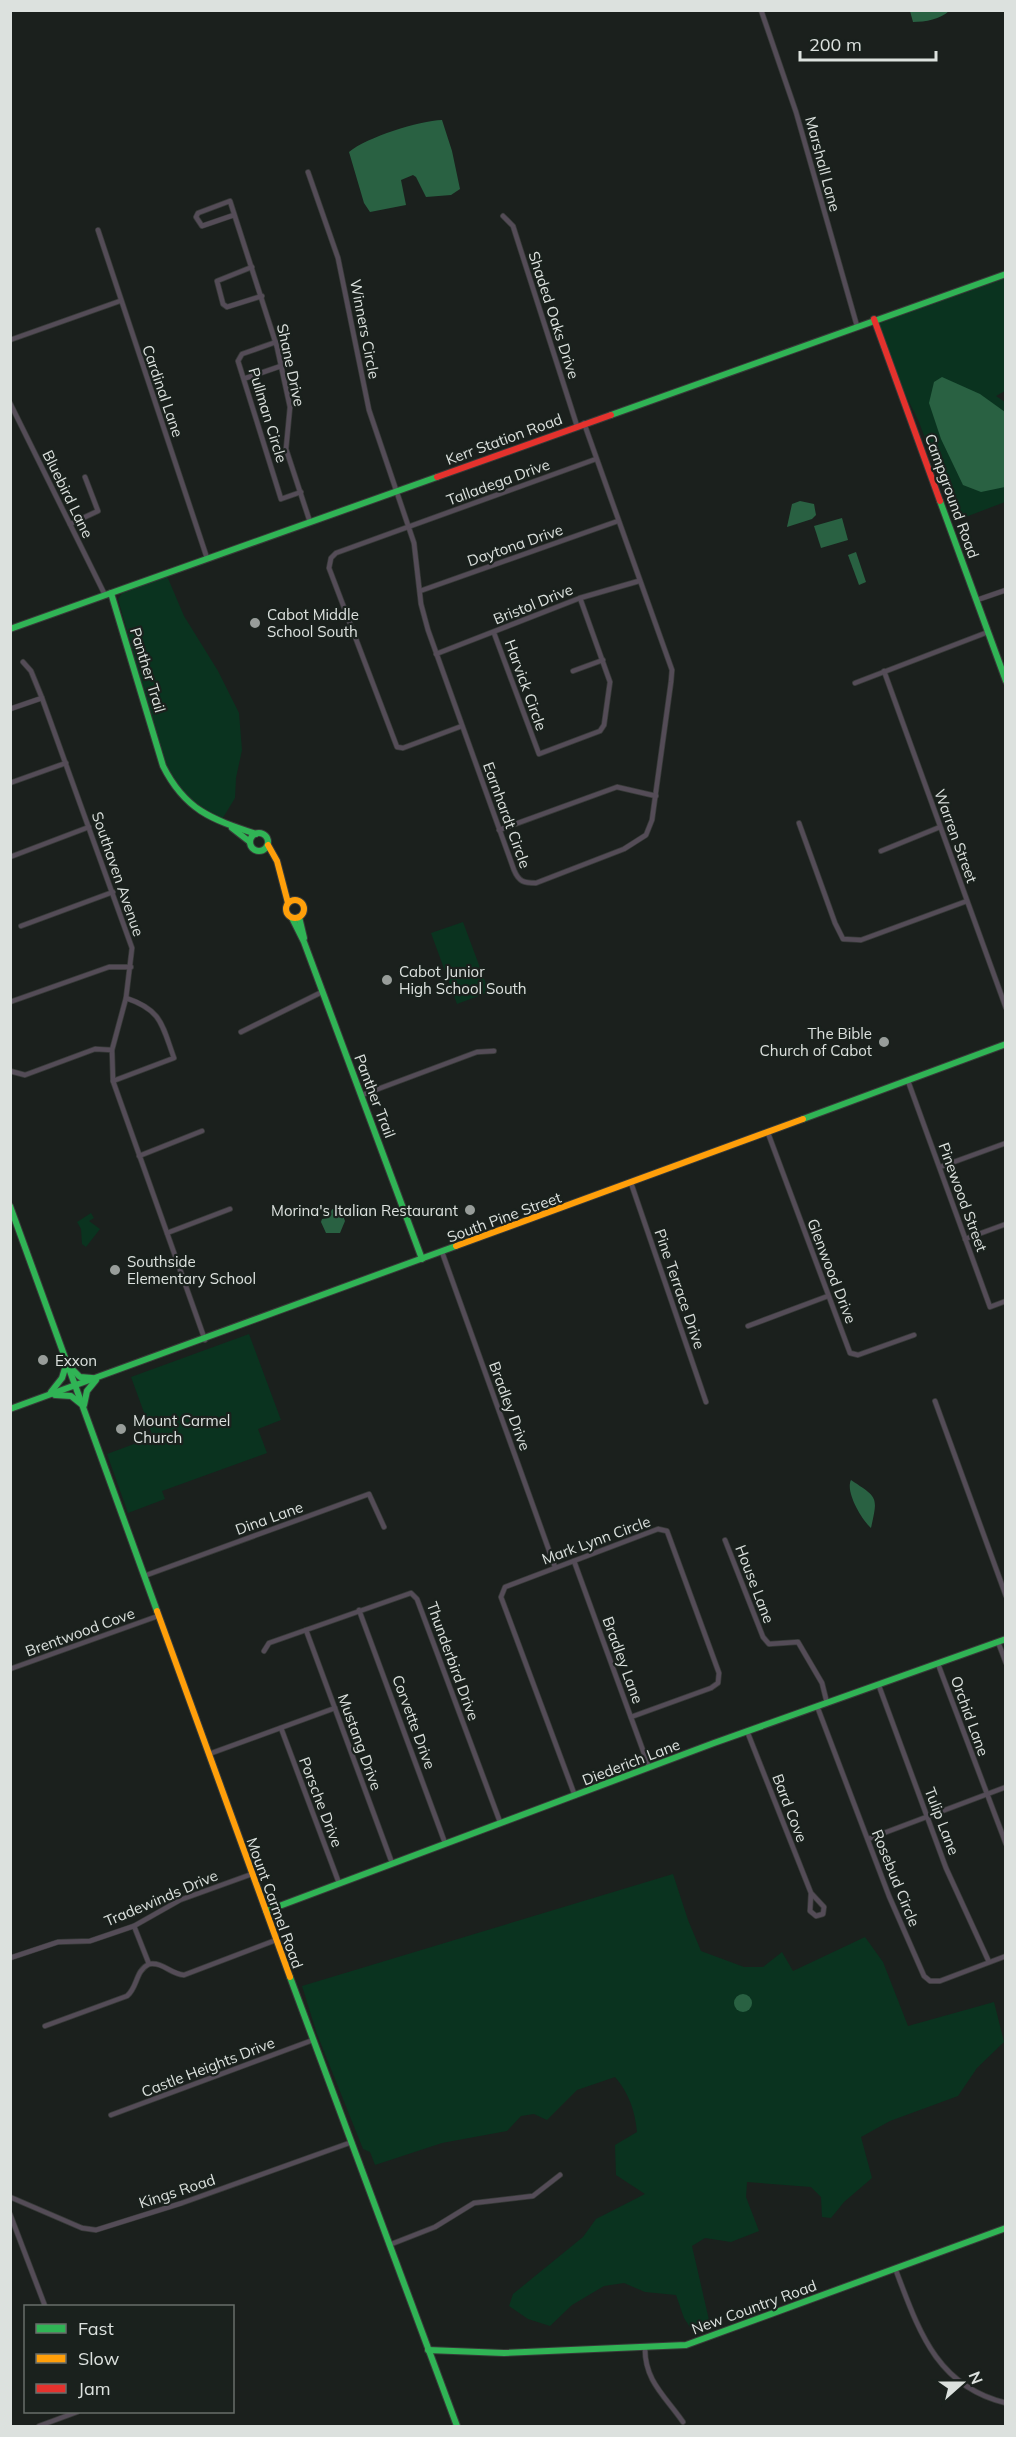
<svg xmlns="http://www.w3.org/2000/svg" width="1016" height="2437" font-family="Mulish,sans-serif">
	<rect width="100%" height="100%" fill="#1b201d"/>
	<g fill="#0a331f">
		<path d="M1005 278V391L996 396 1005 402V502L955 521 919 422 891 365 874 319Z"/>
		<path d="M167 576 184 616 218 671 239 713 242 750 236 778 235 798 221 821 183 797 167 772 118 599 123 592Z"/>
		<path d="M463 922 489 992 457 1004 431 933Z"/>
		<path d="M91 1213 94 1218 89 1221 100 1229 86 1247 82 1244 81 1229 77 1222Z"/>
		<path d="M249 1334 281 1420 258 1429 267 1453 162 1491 165 1499 128 1513 107 1454 153 1437 131 1377Z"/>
		<path d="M673 1874 688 1920 701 1951 744 1967H763L782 1952 793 1971 865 1937 883 1962 908 2026 994 2002 1004 2042 977 2068 958 2096 890 2121 861 2137 872 2178 844 2202 831 2218 822 2217 821 2197 811 2187 747 2182 746 2197 759 2231 731 2242 705 2238 692 2246 709 2320 694 2333 684 2318 676 2295 645 2292 624 2283 604 2286 572 2305 550 2326 528 2319 509 2306 513 2294 583 2237 596 2219 645 2194 616 2175 615 2145 637 2132C635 2111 629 2093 615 2077L577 2090 547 2120 534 2114 521 2116 507 2131 442 2143 375 2165 370 2152 363 2149 317 2034 302 1986Z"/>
	</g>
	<g fill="#296142">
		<path d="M910 11V10L949 11C941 19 925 22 913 22Z"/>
		<path d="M442 120 452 151 460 189 451 195 426 197 416 177 413 175 401 180 406 205 370 212 364 203 349 152C367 137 419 121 442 120Z"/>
		<path d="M942 377 980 394 1005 412V487L981 492 963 485 941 439 929 403 934 382Z"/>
		<path d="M800 501 814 504 816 515 812 519 787 527 792 504Z"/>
		<path d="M842 518 848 540 821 548 814 526Z"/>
		<path d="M856 552 866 582 859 585 848 555Z"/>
		<path d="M332 1209 342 1213 345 1221 340 1233H326L321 1222 322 1219 329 1218Z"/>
		<path d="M851 1480C878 1498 878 1496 871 1528 862 1520 845 1492 851 1480Z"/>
		<circle cx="743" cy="2003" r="9"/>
	</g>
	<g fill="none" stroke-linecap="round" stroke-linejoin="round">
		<defs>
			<g id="street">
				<path d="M761 10 796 112 857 326"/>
				<path d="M308 172 338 258 369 410 414 543 421 604 428 630 514 870C519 882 524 883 536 883L624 849 646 835 652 820 671 682 672 670 584 423"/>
				<path d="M234 215 202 226 196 217 198 213 230 201 277 347 290 407 286 449 310 522"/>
				<path d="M503 216 513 226 577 426"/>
				<path d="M98 230 207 558"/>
				<path d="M252 267 217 281 223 304 227 307 262 296"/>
				<path d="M10 340 120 301"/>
				<path d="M276 342 242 354 238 361 281 499 301 492"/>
				<path d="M246 378 281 366"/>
				<path d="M10 403 105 595"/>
				<path d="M70 524 98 511 85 477"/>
				<path d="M420 591 618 521"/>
				<path d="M977 600 1006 590"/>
				<path d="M494 633 539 754 600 731 604 725 610 682 580 598"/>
				<path d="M436 654 580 598 639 581"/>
				<path d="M23 662 31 671 42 698 132 948 126 998 112 1050 113 1081 205 1340"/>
				<path d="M573 671 603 660"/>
				<path d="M884 671 1006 1008"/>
				<path d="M855 683 988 632"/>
				<path d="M10 709 42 698"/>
				<path d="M462 726 403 748 397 747 329 568 331 558 336 553 596 459"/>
				<path d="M10 783 66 763"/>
				<path d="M799 823 835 923 843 939 861 940 967 901"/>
				<path d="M499 830 617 787 656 796"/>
				<path d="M881 851 940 827"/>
				<path d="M10 857 89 827"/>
				<path d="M21 926 113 892"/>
				<path d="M10 1002 109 967H131"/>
				<path d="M241 1032 322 992"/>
				<path d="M10 1071 25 1075 95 1049 112 1050"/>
				<path d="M113 1081 174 1058C162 1025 162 1010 126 998"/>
				<path d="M908 1081 990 1307 1006 1301"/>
				<path d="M362 1095 477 1052 494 1051"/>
				<path d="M768 1133 850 1353 858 1355 914 1335"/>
				<path d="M139 1156 202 1131"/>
				<path d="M940 1167 1006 1143"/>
				<path d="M631 1183 706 1402"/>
				<path d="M167 1233 230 1209"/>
				<path d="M965 1239 1006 1224"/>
				<path d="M442 1252 555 1567"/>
				<path d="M748 1326 828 1296"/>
				<path d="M935 1401 1006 1596"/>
				<path d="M725 1540 763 1637 769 1644 798 1642 822 1683 827 1703"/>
				<path d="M574 1561 649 1767"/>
				<path d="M144 1576 369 1494 384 1527"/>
				<path d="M359 1610 445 1843"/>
				<path d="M306 1630 392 1863"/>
				<path d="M998 1642 1006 1663"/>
				<path d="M264 1651 269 1643 411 1593 417 1599 500 1822"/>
				<path d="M938 1664 1006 1844"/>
				<path d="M10 1669 158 1616"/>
				<path d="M879 1686 946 1868 989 1962"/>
				<path d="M817 1706 889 1896 924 1976 930 1981H940L1006 1956"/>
				<path d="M281 1728 339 1883"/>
				<path d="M747 1731 811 1893 810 1911 816 1916 823 1914 824 1907 811 1893"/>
				<path d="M209 1754 335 1708"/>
				<path d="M575 1796 501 1597 505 1587 658 1529 667 1531 719 1673 718 1683 711 1688 631 1717"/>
				<path d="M868 1839 1006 1787"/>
				<path d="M134 1926 149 1964"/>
				<path d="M10 1958 58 1942 90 1941 134 1926 180 1900 252 1874"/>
				<path d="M45 2026 127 1996C138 1987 135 1971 149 1964 164 1962 170 1974 184 1975L276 1940"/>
				<path d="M111 2115 313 2040"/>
				<path d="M10 2197 82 2228 96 2230 182 2203 352 2142"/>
				<path d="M10 2214 45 2306"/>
				<path d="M389 2245 435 2227 474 2203 533 2196 560 2175"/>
				<path d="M895 2268C918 2328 935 2386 1006 2403"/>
				<path d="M645 2349C645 2381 665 2396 683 2422"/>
				<path d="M39 2426 77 2412"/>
			</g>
			<g id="fast">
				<path d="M611 415 1006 274"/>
				<path d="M940 501 1006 681"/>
				<path d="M111 593 163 766C185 810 211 819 256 834"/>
				<path d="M10 629 437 477"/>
				<path d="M232 828 250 842"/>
				<circle cx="259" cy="842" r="9"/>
				<path d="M299 917 304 938"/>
				<path d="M292 918 304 942 422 1259"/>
				<path d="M803 1119 1006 1044"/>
				<path d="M10 1206 157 1611"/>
				<path d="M70 1367 80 1377 92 1378"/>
				<path d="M51 1392 62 1378 67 1362"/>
				<path d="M55 1395 71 1396 81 1404"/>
				<path d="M84 1405 87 1391 96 1380"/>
				<path d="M10 1409 456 1246"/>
				<path d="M266 1911 714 1743 1006 1639"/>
				<path d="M290 1977 457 2426"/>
				<path d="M428 2350 504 2353 686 2345 1006 2228"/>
			</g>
			<g id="slow">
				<path d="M268 845 277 861 288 903"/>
				<circle cx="295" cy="909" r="9"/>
				<path d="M456 1246 803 1119"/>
				<path d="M157 1611 290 1977"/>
			</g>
			<g id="jam">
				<path d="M874 319 940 501"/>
				<path d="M437 477 611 415"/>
			</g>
		</defs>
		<use href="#street" stroke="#373a38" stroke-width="6"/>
		<use href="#fast" stroke="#373a38" stroke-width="8"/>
		<use href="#slow" stroke="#373a38" stroke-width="8"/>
		<use href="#jam" stroke="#373a38" stroke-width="8"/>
		<use href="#street" stroke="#544c57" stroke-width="4.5"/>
		<use href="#fast" stroke="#30b455" stroke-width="6"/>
		<use href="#slow" stroke="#ff9f0a" stroke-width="6"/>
		<use href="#jam" stroke="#e5322d" stroke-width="6"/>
	</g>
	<g fill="#989d9a" stroke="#1a211d" stroke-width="2">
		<circle cx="255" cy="623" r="6"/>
		<circle cx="387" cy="980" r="6"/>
		<circle cx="884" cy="1042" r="6"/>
		<circle cx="470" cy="1210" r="6"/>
		<circle cx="115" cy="1270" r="6"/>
		<circle cx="43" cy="1360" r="6"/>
		<circle cx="121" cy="1429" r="6"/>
	</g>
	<g text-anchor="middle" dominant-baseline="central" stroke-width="4.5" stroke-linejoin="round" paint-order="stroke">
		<g font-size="15" fill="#dce1de" stroke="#1a211d">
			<text transform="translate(823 164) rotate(75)">Marshall Lane</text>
			<text transform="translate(554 315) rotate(72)">Shaded Oaks Drive</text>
			<text transform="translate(365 329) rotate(79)">Winners Circle</text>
			<text transform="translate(291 365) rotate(78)">Shane Drive</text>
			<text transform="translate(163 391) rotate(71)">Cardinal Lane</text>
			<text transform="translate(268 415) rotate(73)">Pullman Circle</text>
			<text transform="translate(504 439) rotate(-20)">Kerr Station Road</text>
			<text transform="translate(498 482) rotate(-20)">Talladega Drive</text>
			<text transform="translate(68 494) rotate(64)">Bluebird Lane</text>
			<text transform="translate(952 496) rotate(70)">Campground Road</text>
			<text transform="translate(515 545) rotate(-19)">Daytona Drive</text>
			<text transform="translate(533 604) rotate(-22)">Bristol Drive</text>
			<text transform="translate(148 670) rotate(73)">Panther Trail</text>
			<text transform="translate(526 685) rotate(70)">Harvick Circle</text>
			<text transform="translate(507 815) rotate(70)">Earnhardt Circle</text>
			<text transform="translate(956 836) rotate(70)">Warren Street</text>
			<text transform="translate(118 874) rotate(71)">Southaven Avenue</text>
			<text transform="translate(375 1096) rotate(69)">Panther Trail</text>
			<text transform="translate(963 1197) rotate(70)">Pinewood Street</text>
			<text transform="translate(504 1217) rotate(-20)">South Pine Street</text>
			<text transform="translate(832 1271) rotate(69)">Glenwood Drive</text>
			<text transform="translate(680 1289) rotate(71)">Pine Terrace Drive</text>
			<text transform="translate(510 1406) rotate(70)">Bradley Drive</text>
			<text transform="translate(269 1518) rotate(-20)">Dina Lane</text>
			<text transform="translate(596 1540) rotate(-20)">Mark Lynn Circle</text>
			<text transform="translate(755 1584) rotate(69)">House Lane</text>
			<text transform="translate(80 1632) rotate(-20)">Brentwood Cove</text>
			<text transform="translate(623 1660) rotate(70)">Bradley Lane</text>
			<text transform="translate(453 1661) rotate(70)">Thunderbird Drive</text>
			<text transform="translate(970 1716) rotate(70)">Orchid Lane</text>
			<text transform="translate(414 1722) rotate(70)">Corvette Drive</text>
			<text transform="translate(360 1742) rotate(70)">Mustang Drive</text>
			<text transform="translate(631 1762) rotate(-21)">Diederich Lane</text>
			<text transform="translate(321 1802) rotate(69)">Porsche Drive</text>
			<text transform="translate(790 1808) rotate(69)">Bard Cove</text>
			<text transform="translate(942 1821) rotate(69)">Tulip Lane</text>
			<text transform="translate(896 1878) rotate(68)">Rosebud Circle</text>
			<text transform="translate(161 1898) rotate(-23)">Tradewinds Drive</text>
			<text transform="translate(275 1903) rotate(70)">Mount Carmel Road</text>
			<text transform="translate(208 2067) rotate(-21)">Castle Heights Drive</text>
			<text transform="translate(177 2191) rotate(-18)">Kings Road</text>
			<text transform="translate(754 2307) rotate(-20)">New Country Road</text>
		</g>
		<g font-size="15" fill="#dce1de" stroke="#1a211d" text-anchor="start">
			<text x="267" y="614">Cabot Middle<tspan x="267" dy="17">School South</tspan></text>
			<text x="399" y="971">Cabot Junior<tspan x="399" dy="17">High School South</tspan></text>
			<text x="872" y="1033" text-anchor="end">The Bible<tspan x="872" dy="17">Church of Cabot</tspan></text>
			<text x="458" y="1210" text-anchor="end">Morina's Italian Restaurant</text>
			<text x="127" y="1261">Southside<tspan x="127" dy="17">Elementary School</tspan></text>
			<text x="55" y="1360">Exxon</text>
			<text x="133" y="1420">Mount Carmel<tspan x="133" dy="17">Church</tspan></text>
		</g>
	</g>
	<rect width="1016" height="2437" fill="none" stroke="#dce1de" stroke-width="24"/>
	<rect x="24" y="2305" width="210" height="108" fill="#1a211d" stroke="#686e6a" stroke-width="1.5"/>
	<rect x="36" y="2324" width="30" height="9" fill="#30b455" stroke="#686e6a" stroke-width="1.5"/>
	<text x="78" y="2335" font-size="18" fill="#dce1de">Fast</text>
	<rect x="36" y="2354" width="30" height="9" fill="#ff9f0a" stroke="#686e6a" stroke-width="1.5"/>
	<text x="78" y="2365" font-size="18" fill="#dce1de">Slow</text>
	<rect x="36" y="2384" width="30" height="9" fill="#e5322d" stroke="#686e6a" stroke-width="1.5"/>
	<text x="78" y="2395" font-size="18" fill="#dce1de">Jam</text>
	<g transform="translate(962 2383) rotate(69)" stroke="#1a211d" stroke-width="4.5" paint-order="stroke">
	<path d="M0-4.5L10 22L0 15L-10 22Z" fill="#dce1de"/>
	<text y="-9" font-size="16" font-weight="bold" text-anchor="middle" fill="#dce1de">N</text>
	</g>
	<path d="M800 51v9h136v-9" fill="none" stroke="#dce1de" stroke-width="3"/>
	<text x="809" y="51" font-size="18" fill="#dce1de" stroke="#1a211d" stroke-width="4.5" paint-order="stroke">200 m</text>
</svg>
